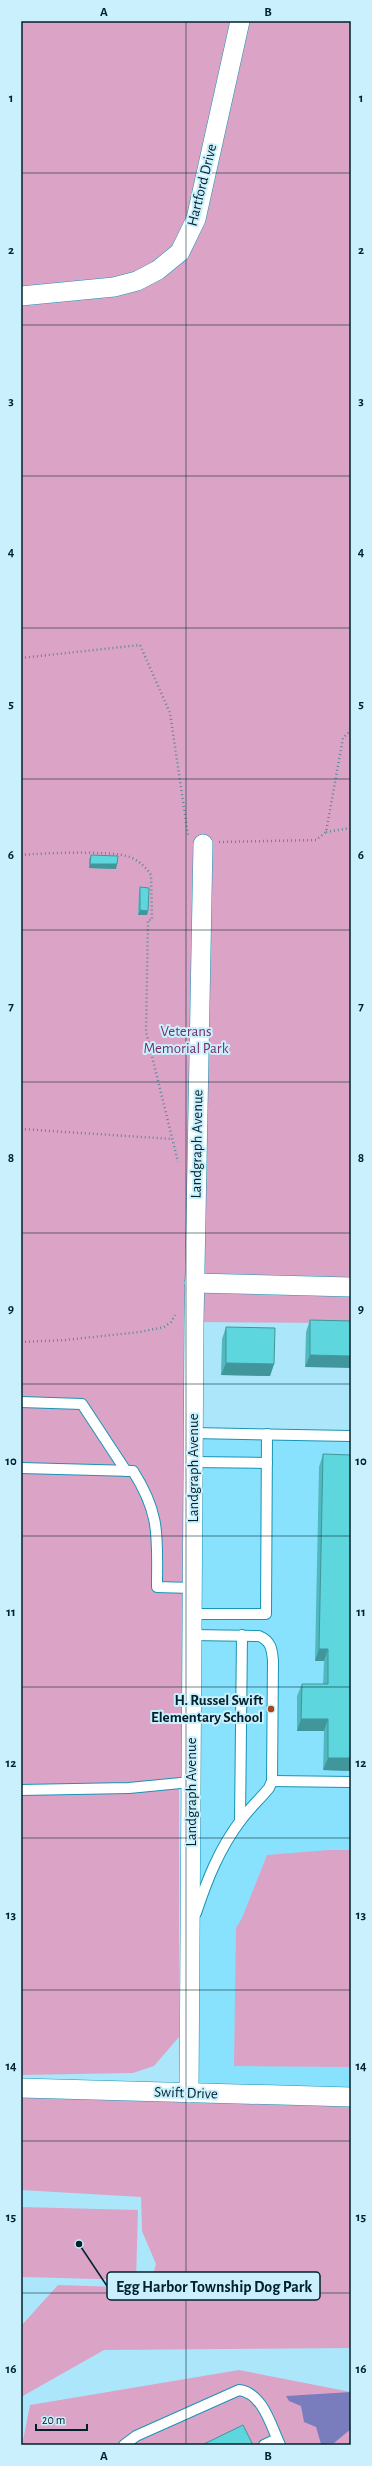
<svg xmlns="http://www.w3.org/2000/svg" width="372" height="2466" font-family="'Alegreya Sans',sans-serif">
	<rect width="100%" height="100%" fill="#ace6fa"/>
	<path fill="#88e2fe" d="M193 1433 351 1436V2097L189 2093Z"/>
	<g fill="#dba4c7">
		<path d="M21 21H351V1323L194 1322 191 1782 179 1783V2037L154 2066 133 2073 21 2075Z"/>
		<path d="M328 1850H351V2067L234 2066 236 1928 242 1918 267 1855Z"/>
		<path d="M21 2093 351 2102V2348L104 2350 21 2397V2326L58 2285 149 2288 156 2264 142 2231 141 2197 21 2190Z"/>
		<path d="M21 2207 138 2210 136 2280 21 2277Z"/>
		<path d="M239 2370 351 2392V2445H22L30 2405Z"/>
	</g>
	<path fill="#797dbe" d="M351 2392V2429L334 2443 321 2444 316 2427 304 2422 301 2406 289 2401 286 2396Z"/>
	<g fill="none" stroke-linecap="round" stroke-linejoin="round">
		<defs>
			<g id="service">
				<path d="M21 1402 82 1404 126 1471"/>
				<path d="M193 1433 351 1436"/>
				<path d="M193 1462 267 1463"/>
				<path d="M21 1468 133 1471C161 1515 157 1537 157 1587L192 1588"/>
				<path d="M192 1614H266L267 1434"/>
				<path d="M192 1635 259 1636C271 1641 272 1649 273 1661L272 1781 269 1788C260 1799 249 1809 241 1820 219 1849 207 1880 196 1913"/>
				<path d="M272 1781 351 1782"/>
				<path d="M21 1790 129 1788 191 1782"/>
				<path d="M240 1821 242 1635"/>
				<path d="M124 2445 136 2436 239 2390C263 2393 271 2426 280 2445"/>
				<path d="M264 2445 277 2439"/>
			</g>
			<g id="minor">
				<path d="M21 296 114 287 137 281 158 270 180 252 196 219 240 21"/>
				<path d="M194 1283 351 1287"/>
				<path d="M21 2088 351 2097"/>
				<path d="M189 2093 194 1322 203 844"/>
			</g>
		</defs>
		<use href="#service" stroke="#1994b3" stroke-width="12"/>
		<use href="#minor" stroke="#1994b3" stroke-width="20"/>
		<g stroke="#5a8897" stroke-width="2.5" stroke-dasharray="1 3" stroke-linecap="butt">
			<path d="M21 658 140 645 170 713 188 835"/>
			<path d="M326 832 351 828"/>
			<path d="M219 842 316 840 326 832 343 738 351 730"/>
			<path d="M21 855C43 853 111 850 130 857 139 861 146 867 151 875L152 920H148L146 1032 178 1162"/>
			<path d="M21 1129 172 1139"/>
			<path d="M21 1342 65 1340 140 1332 164 1327 171 1322 175 1315"/>
		</g>
		<use href="#service" stroke="#fff" stroke-width="10"/>
		<use href="#minor" stroke="#fff" stroke-width="19"/>
	</g>
	<g fill="#50b8be">
		<path d="M91 855 117 864 116 869 89 868V859Z"/>
		<path d="M140 887 148 911 147 915H138L139 892Z"/>
		<path d="M310 1320 351 1321 305 1367 306 1332Z"/>
		<path d="M226 1327 274 1364 270 1376 221 1375 222 1339Z"/>
		<path d="M323 1454 351 1771 323 1770 324 1731H297V1696L302 1684H323L324 1661H315L319 1467Z"/>
	</g>
	<g fill="#41969b">
		<path d="M90 864H117L116 869 89 868Z"/>
		<path d="M140 910 148 911 147 915H138Z"/>
		<path d="M310 1355 351 1356V1368L305 1367Z"/>
		<path d="M226 1363 274 1364 270 1376 221 1375Z"/>
		<path d="M319 1649H328L324 1661H315Z"/>
		<path d="M301 1719H328L324 1731H297Z"/>
		<path d="M328 1758H351V1771L323 1770Z"/>
	</g>
	<g fill="#5dd6dd" stroke="#41969b">
		<path d="M91 855 118 856 117 864H90Z"/>
		<path d="M140 887 149 888 148 911 140 910Z"/>
		<path d="M310 1320 351 1321V1356L310 1355Z"/>
		<path d="M226 1327 275 1328 274 1364 226 1363Z"/>
		<path d="M323 1454 351 1455V1758H328V1719H301L302 1684H328V1649H319Z"/>
		<path d="M243 2425 253 2445H202Z"/>
	</g>
	<path fill="none" stroke="#00212b" stroke-width="1" stroke-opacity="0.55" d="M186 21V2445M21 173H351M21 325H351M21 476H351M21 628H351M21 779H351M21 930H351M21 1082H351M21 1233H351M21 1384H351M21 1536H351M21 1687H351M21 1838H351M21 1990H351M21 2141H351M21 2293H351"/>
	<circle fill="#aa441a" stroke="#caf0fd" stroke-width="1.5" cx="271" cy="1709" r="4"/>
	<g text-anchor="middle" dominant-baseline="central" stroke-width="4" stroke-linejoin="round" paint-order="stroke">
		<g font-size="15" fill="#00212b" stroke="#caf0fd">
			<text transform="translate(202 185) rotate(-76)">Hartford Drive</text>
			<text transform="translate(197 1144) rotate(-89)">Landgraph Avenue</text>
			<text transform="translate(193 1468) rotate(-90)">Landgraph Avenue</text>
			<text transform="translate(191 1792) rotate(-90)">Landgraph Avenue</text>
			<text transform="translate(186 2093) rotate(2)">Swift Drive</text>
		</g>
		<g font-size="15" fill="#7b2d65" stroke="#caf0fd">
			<text x="186" y="1031">Veterans<tspan x="186" dy="17">Memorial Park</tspan></text>
		</g>
		<g font-size="15" font-weight="bold" fill="#00212b" stroke="#caf0fd" text-anchor="end">
			<text x="263" y="1700">H. Russel Swift<tspan x="263" dy="17">Elementary School</tspan></text>
		</g>
	</g>
	<path fill="none" stroke="#00212b" stroke-width="1.5" d="M79 2244L107 2286"/>
	<circle fill="#00212b" stroke="#caf0fd" stroke-width="1.5" cx="79" cy="2244" r="4"/>
	<rect fill="#caf0fd" stroke="#00212b" stroke-width="1.5" x="107" y="2272" width="213" height="28" rx="4"/>
	<g font-size="16" text-anchor="middle" font-weight="bold" fill="#00212b">
		<text x="214" y="2292">Egg Harbor Township Dog Park</text>
	</g>
	<rect width="372" height="2466" fill="none" stroke="#caf0fd" stroke-width="44"/>
	<path d="M36 2424v6h51v-6" fill="none" stroke="#00212b" stroke-width="2"/>
	<text x="42" y="2424" font-size="12" fill="#00212b" stroke="#caf0fd" stroke-width="3" paint-order="stroke">20 m</text>
	<rect x="22" y="22" width="328" height="2422" fill="none" stroke="#00212b" stroke-width="1.5"/>
	<g font-size="13" text-anchor="middle" font-weight="bold" fill="#00212b">
		<text x="104" y="16">A</text>
		<text x="268" y="16">B</text>
		<text x="11" y="102">1</text>
		<text x="361" y="102">1</text>
		<text x="11" y="254">2</text>
		<text x="361" y="254">2</text>
		<text x="11" y="405">3</text>
		<text x="361" y="405">3</text>
		<text x="11" y="556">4</text>
		<text x="361" y="556">4</text>
		<text x="11" y="708">5</text>
		<text x="361" y="708">5</text>
		<text x="11" y="859">6</text>
		<text x="361" y="859">6</text>
		<text x="11" y="1010">7</text>
		<text x="361" y="1010">7</text>
		<text x="11" y="1162">8</text>
		<text x="361" y="1162">8</text>
		<text x="11" y="1313">9</text>
		<text x="361" y="1313">9</text>
		<text x="11" y="1465">10</text>
		<text x="361" y="1465">10</text>
		<text x="11" y="1616">11</text>
		<text x="361" y="1616">11</text>
		<text x="11" y="1767">12</text>
		<text x="361" y="1767">12</text>
		<text x="11" y="1919">13</text>
		<text x="361" y="1919">13</text>
		<text x="11" y="2070">14</text>
		<text x="361" y="2070">14</text>
		<text x="11" y="2221">15</text>
		<text x="361" y="2221">15</text>
		<text x="11" y="2373">16</text>
		<text x="361" y="2373">16</text>
		<text x="104" y="2460">A</text>
		<text x="268" y="2460">B</text>
	</g>
</svg>
